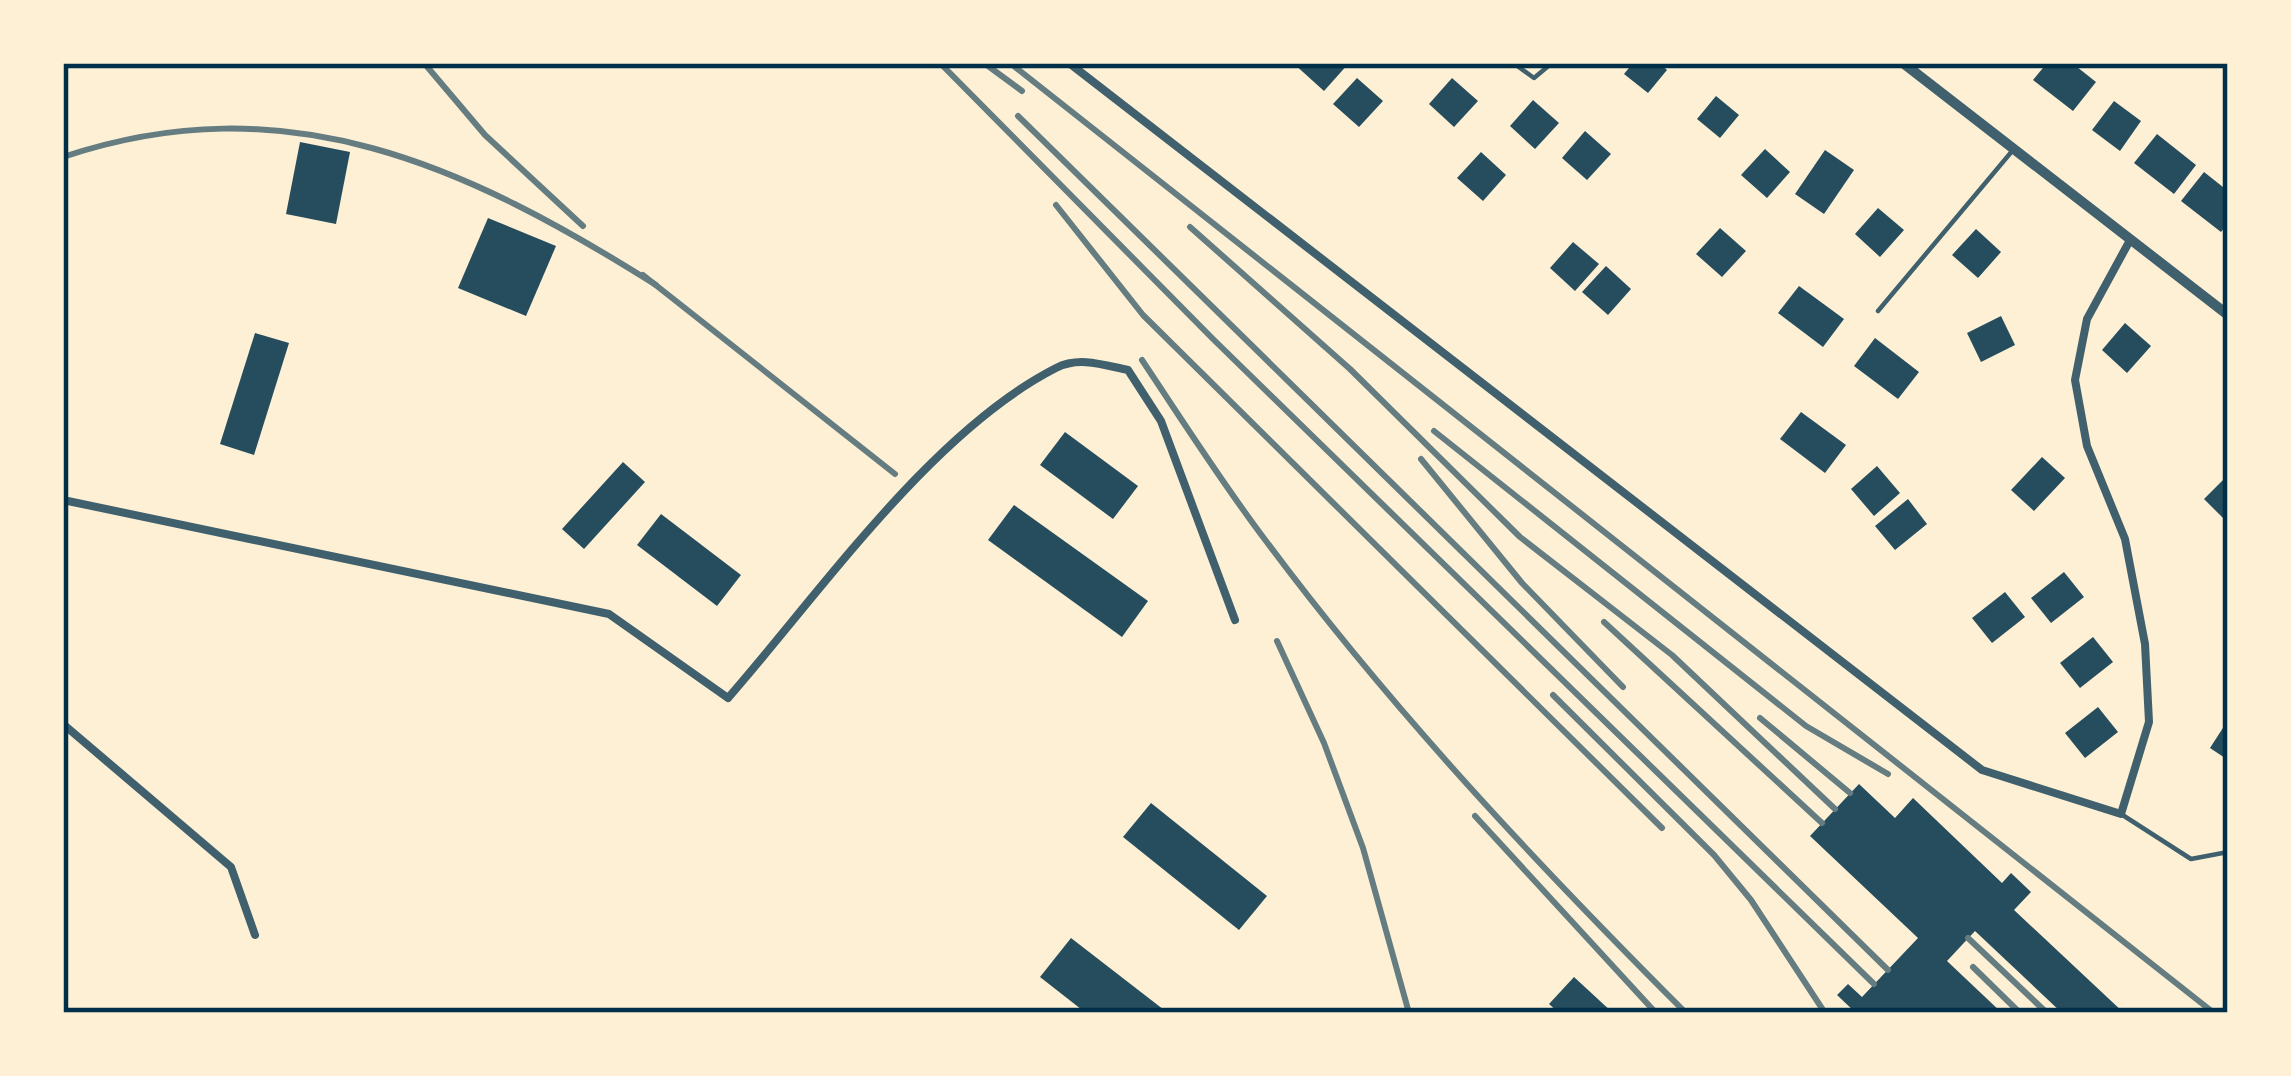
<svg xmlns="http://www.w3.org/2000/svg" width="2291" height="1076" font-family="'PT Sans Narrow',sans-serif">
	<rect width="100%" height="100%" fill="#fdf0d5"/>
	<g fill="#264d5e">
		<path d="M1293 63H1349L1324 91Z"/>
		<path d="M1633 63H1659L1667 70 1648 93 1624 74Z"/>
		<path d="M2047 63H2072L2096 82 2073 111 2033 80Z"/>
		<path d="M1357 78 1383 101 1359 127 1333 104Z"/>
		<path d="M1452 78 1478 101 1454 127 1429 104Z"/>
		<path d="M1716 96 1739 115 1720 138 1697 119Z"/>
		<path d="M1533 100 1559 123 1535 149 1510 126Z"/>
		<path d="M2114 101 2141 121 2120 151 2092 130Z"/>
		<path d="M1585 131 1611 154 1587 180 1562 158Z"/>
		<path d="M2157 134 2196 165 2174 194 2134 163Z"/>
		<path d="M300 142 350 152 336 224 286 214Z"/>
		<path d="M1765 149 1790 172 1767 198 1741 175Z"/>
		<path d="M1825 150 1854 170 1824 214 1795 194Z"/>
		<path d="M1481 152 1506 175 1483 201 1457 178Z"/>
		<path d="M2204 172 2228 191V223L2221 232 2181 201Z"/>
		<path d="M1878 208 1904 230 1880 257 1855 234Z"/>
		<path d="M488 218 556 246 526 316 458 288Z"/>
		<path d="M1720 228 1746 251 1722 277 1696 254Z"/>
		<path d="M1976 229 2001 252 1978 278 1952 255Z"/>
		<path d="M1573 242 1599 264 1575 291 1550 268Z"/>
		<path d="M1606 266 1631 289 1608 315 1582 292Z"/>
		<path d="M1799 286 1844 319 1823 347 1778 313Z"/>
		<path d="M2001 316 2015 345 1981 362 1967 333Z"/>
		<path d="M2125 323 2151 346 2127 373 2102 350Z"/>
		<path d="M255 333 289 343 254 455 220 444Z"/>
		<path d="M1875 338 1919 372 1898 399 1854 366Z"/>
		<path d="M1801 412 1846 445 1825 473 1780 439Z"/>
		<path d="M1065 432 1138 486 1113 519 1040 465Z"/>
		<path d="M2042 457 2065 478 2034 511 2011 490Z"/>
		<path d="M623 462 645 482 584 549 562 529Z"/>
		<path d="M1877 466 1900 493 1874 516 1851 489Z"/>
		<path d="M2228 475V523L2204 499Z"/>
		<path d="M1908 499 1927 524 1895 550 1875 526Z"/>
		<path d="M1014 505 1148 601 1122 637 988 540Z"/>
		<path d="M661 514 741 575 717 606 637 545Z"/>
		<path d="M2064 572 2084 597 2051 623 2031 598Z"/>
		<path d="M2005 592 2025 617 1992 643 1972 618Z"/>
		<path d="M2093 637 2113 662 2080 688 2060 663Z"/>
		<path d="M2098 707 2118 732 2085 758 2065 733Z"/>
		<path d="M2228 720V760L2210 748Z"/>
		<path d="M1859 784 1895 818 1913 798 2002 883 2011 873 2031 892 2014 910 2124 1013H2062L1975 931 1947 961 2002 1013H1856L1837 995 1848 984 1862 997 1918 938 1810 836Z"/>
		<path d="M1151 803 1267 896 1239 930 1123 837Z"/>
		<path d="M1071 938 1168 1013H1086L1040 977Z"/>
		<path d="M1574 977 1613 1013H1559L1549 1004Z"/>
	</g>
	<g fill="none" stroke-linecap="round" stroke-linejoin="round">
		<g stroke="#3f606c" stroke-width="4.5">
			<path d="M1513 63 1534 78 1552 63"/>
			<path d="M1878 311 2013 150"/>
			<path d="M2121 814 2191 859 2228 852"/>
		</g>
		<g stroke="#3f606c" stroke-width="8">
			<path d="M1069 63 1982 770 2121 814 2149 722 2145 644 2125 539 2087 446 2075 380 2087 319 2129 242"/>
			<path d="M63 500 609 614 728 698C820 593 932 431 1056 368 1079 356 1104 365 1128 370L1161 421 1235 620"/>
			<path d="M63 724 231 867 255 935"/>
		</g>
		<path stroke="#3f606c" stroke-width="10" d="M1903 63 2228 315"/>
		<g stroke="#657d81" stroke-width="6">
			<path d="M424 63 485 135 583 226"/>
			<path d="M940 63 1213 339 1874 984"/>
			<path d="M984 63 1022 91"/>
			<path d="M1010 63 2214 1013"/>
			<path d="M1018 116 1888 970"/>
			<path d="M63 157C287 82 467 166 656 285"/>
			<path d="M1056 205 1143 315 1662 828"/>
			<path d="M1190 227 1350 369 1520 537 1672 655 1835 809"/>
			<path d="M643 275 895 474"/>
			<path d="M1142 360C1182 420 1222 483 1266 541 1391 709 1538 865 1686 1013"/>
			<path d="M1434 431 1806 726 1888 774"/>
			<path d="M1421 459 1522 583 1623 687"/>
			<path d="M1604 622 1822 823"/>
			<path d="M1277 641 1324 743 1363 848 1409 1013"/>
			<path d="M1553 695 1714 855 1751 900 1825 1013"/>
			<path d="M1760 718 1850 793"/>
			<path d="M1475 816 1656 1013"/>
			<path d="M1968 938 2047 1013"/>
			<path d="M1973 967 2020 1013"/>
		</g>
	</g>
	<rect width="2291" height="1076" fill="none" stroke="#fdf0d5" stroke-width="132"/>
	<rect x="66" y="66" width="2159" height="944" fill="none" stroke="#003049" stroke-width="4.5"/>
</svg>
